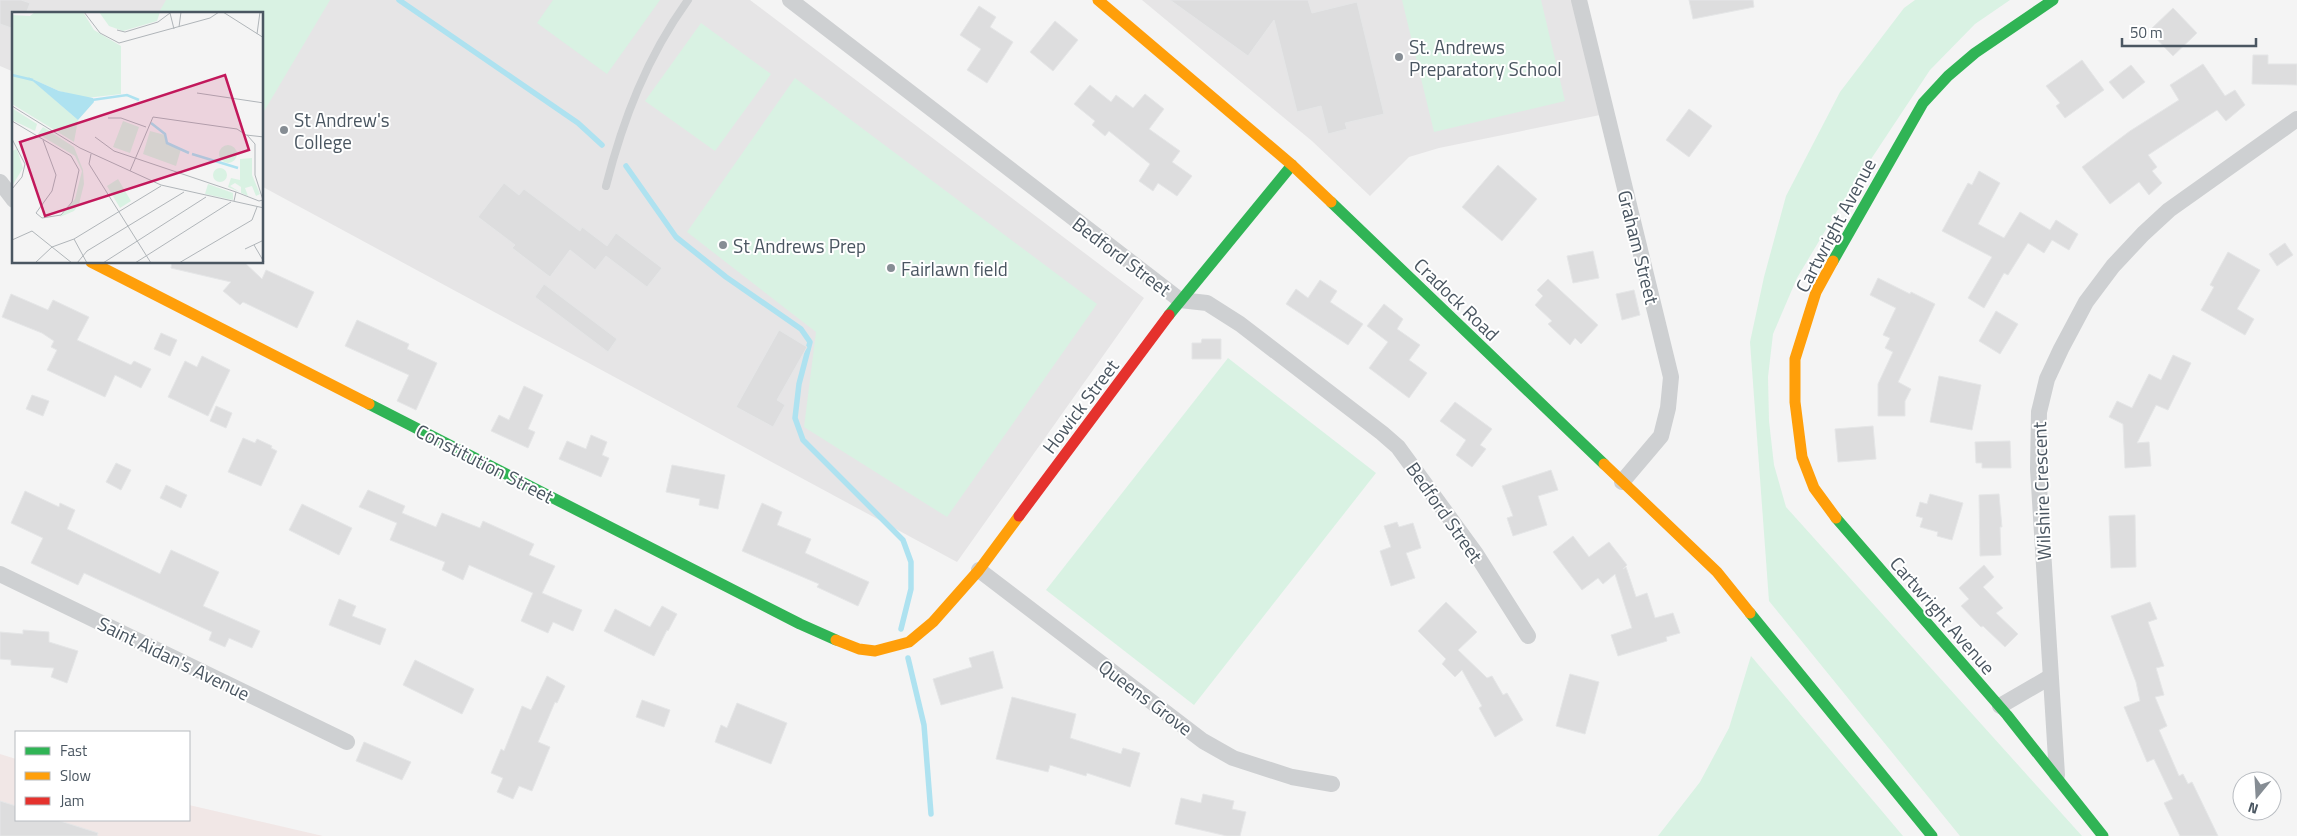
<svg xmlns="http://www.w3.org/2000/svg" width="2297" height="836" font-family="'Titillium Web',sans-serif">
	<rect width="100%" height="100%" fill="#f4f4f4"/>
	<g fill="#e6e5e6">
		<path d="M0 0H750L1144 298 957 562 263 187 262 14H14V72L0 66Z"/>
		<path d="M1142 0H1573L1600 115 1439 148 1409 157 1370 196 1312 141Z"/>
	</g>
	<path fill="#f1e7e6" d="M0 754 16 759V820H189V805L323 836H0Z"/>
	<g fill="#d9f2e3">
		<path d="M166 0H330L263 113 262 14H158Z"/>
		<path d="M553 0H660L607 74 537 23Z"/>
		<path d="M1402 0H1541L1565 101 1434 132Z"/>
		<path d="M1915 0H2010L1975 24 1930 70 1840 206 1797 278 1773 334 1768 377 1769 421 1774 465 1786 507 2082 836H1960L1769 601 1750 342 1764 277 1786 196 1840 92 1904 8Z"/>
		<path d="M701 23 771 74 715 151 645 101Z"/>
		<path d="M795 78 1097 304 947 517 804 427 816 332 687 232Z"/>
		<path d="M1228 358 1376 473 1194 705 1046 590Z"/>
		<path d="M1751 656 1903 836H1658L1700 782 1729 728Z"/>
	</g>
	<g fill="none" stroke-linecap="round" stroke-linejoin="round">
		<g stroke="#aee2f0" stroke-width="5.5">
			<path d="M399 0 578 123 602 145"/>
			<path d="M626 166 676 237 726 277 801 329 810 342 799 384 795 418 803 440 903 540 911 562V589L901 629"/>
			<path d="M908 658 924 725 931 814"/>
		</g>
	</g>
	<g fill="#ddddde" stroke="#e5e6e7">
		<path d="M0 0H21L30 3 26 14H14V29L0 24Z"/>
		<path d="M1170 0H1308L1312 13 1357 2 1384 114 1345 123 1347 129 1328 134 1321 106 1297 112 1274 20 1248 56Z"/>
		<path d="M1689 0H1753L1754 7 1693 19Z"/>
		<path d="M979 6 996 17 990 27 1013 42 987 83 967 70 981 49 960 35Z"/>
		<path d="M2173 8 2197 33 2173 56 2149 31Z"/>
		<path d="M1055 21 1078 40 1053 71 1030 52Z"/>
		<path d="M2253 55H2268V64H2297V85L2252 84Z"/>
		<path d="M2082 60 2104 90 2065 118 2056 106 2060 103 2046 86Z"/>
		<path d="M2203 64 2225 96 2235 90 2245 105 2226 121 2217 110 2148 155 2157 167 2152 171 2162 183 2149 195 2139 182 2110 204 2082 167 2130 131 2179 100 2170 85Z"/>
		<path d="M2131 65 2145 82 2123 99 2109 82Z"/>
		<path d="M1090 85 1111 102 1116 95 1133 108 1145 94 1164 109 1149 129 1180 151 1172 162 1192 176 1177 196 1158 183 1153 191 1139 181 1150 164 1109 131 1105 136 1092 125 1095 121 1074 104Z"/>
		<path d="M1689 109 1712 126 1689 157 1666 140Z"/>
		<path d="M1498 165 1537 199 1502 241 1462 207Z"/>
		<path d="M1979 171 2000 183 1978 224 2004 238 2020 212 2050 230 2056 220 2078 234 2069 250 2052 240 2044 253 2028 243 2008 275 2004 273 1984 308 1968 298 1992 257 1942 231 1968 183 1972 185Z"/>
		<path d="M504 183 519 195 524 189 580 231 582 227 607 246 616 233 662 268 647 287 606 256 595 270 570 250 550 277 512 248 515 245 478 217Z"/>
		<path d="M2285 243 2293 255 2277 266 2269 254Z"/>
		<path d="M1593 251 1599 278 1573 283 1567 256Z"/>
		<path d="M2228 252 2260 270 2237 309 2254 319 2245 335 2201 310 2214 287 2210 285Z"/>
		<path d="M172 262H244L262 279 266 270 314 292 297 328 243 302 240 305 223 291 231 282 171 268Z"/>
		<path d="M1878 278 1910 294 1911 292 1935 304 1898 382 1911 389 1905 401V416H1878V384L1893 352 1885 348 1890 338 1883 335 1896 308 1870 295Z"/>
		<path d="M1548 279 1598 325 1581 344 1575 338 1570 345 1548 324 1552 321 1535 305 1543 296 1537 290Z"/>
		<path d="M1320 280 1337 291 1330 302 1363 324 1348 345 1286 304 1296 289 1308 298Z"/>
		<path d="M544 284 617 339 608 352 535 297Z"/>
		<path d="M1634 290 1640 315 1622 320 1616 294Z"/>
		<path d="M11 294 48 310 53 300 89 317 77 340 131 365 134 361 151 369 141 388 115 375 105 397 47 370 57 350 51 347 54 341 42 333 2 317Z"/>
		<path d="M1384 304 1403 319 1397 329 1420 345 1409 360 1427 373 1409 398 1369 368 1388 342 1367 326Z"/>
		<path d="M1996 311 2018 324 2000 354 1979 341Z"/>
		<path d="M357 320 409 344 407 349 437 363 416 410 397 401 409 375 345 346Z"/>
		<path d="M779 330 807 347 777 400 785 405 773 427 736 407Z"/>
		<path d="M161 333 177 340 170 356 154 349Z"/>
		<path d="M1202 339H1221V359H1192V343H1201Z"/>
		<path d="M2173 355 2191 363 2168 410 2156 405 2137 443 2149 442 2151 466 2125 468 2123 424 2109 417 2117 401 2132 408 2149 374 2161 380Z"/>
		<path d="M202 356 230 370 208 416 168 397 185 361 197 367Z"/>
		<path d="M1939 376 1981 385 1972 430 1930 422Z"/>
		<path d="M524 386 543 395 528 429 535 432 528 448 491 431 499 415 509 420Z"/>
		<path d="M32 395 49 401 43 416 26 409Z"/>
		<path d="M1455 402 1492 429 1480 445 1486 449 1472 467 1456 455 1466 440 1440 421Z"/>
		<path d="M216 406 232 413 226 428 210 421Z"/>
		<path d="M1873 426 1876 459 1838 462 1835 429Z"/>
		<path d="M591 435 607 442 602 455 609 458 601 477 559 459 567 441 586 449Z"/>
		<path d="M243 438 255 443 257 439 272 446 271 448 277 451 261 486 228 472Z"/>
		<path d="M2010 441 2011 468H1982V463H1976L1975 442Z"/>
		<path d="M116 463 131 470 121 490 106 482Z"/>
		<path d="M672 465 725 475 718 509 699 505 700 499 666 492Z"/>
		<path d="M1551 470 1558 490 1538 496 1547 525 1513 536 1507 518 1513 516 1502 486Z"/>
		<path d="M166 485 187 495 181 508 160 498Z"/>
		<path d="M368 490 405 506 402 513 436 527 442 513 480 528 483 521 534 544 529 555 555 566 542 593 582 610 573 631 553 622 548 633 521 621 533 593 469 565 463 580 442 570 445 562 390 540 397 523 359 507Z"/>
		<path d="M25 491 59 507 60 503 75 510 67 529 160 574 171 550 219 572 203 606 260 631 252 648 229 638 225 647 209 640 212 632 84 573 78 585 31 563 43 538 11 523Z"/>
		<path d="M1930 494 1963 503 1952 540 1937 536 1938 532 1920 527 1923 518 1916 516 1920 502 1927 504Z"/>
		<path d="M1999 494 2002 527H2000L2001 555 1980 556 1979 495Z"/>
		<path d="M762 503 782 512 777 525 811 539 805 553 869 582 858 606 817 587 819 584 742 551Z"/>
		<path d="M302 504 352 528 339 555 289 530Z"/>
		<path d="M2135 515 2136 567 2111 568 2109 516Z"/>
		<path d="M1397 522 1399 527 1413 523 1421 548 1406 553 1415 578 1391 586 1380 551 1391 547 1384 526Z"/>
		<path d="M1573 536 1589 557 1609 542 1627 565 1623 569 1626 567 1636 597 1647 593 1655 618 1673 613 1680 633 1666 637 1667 641 1618 656 1611 635 1632 628 1615 574 1603 584 1598 578 1582 590 1553 552Z"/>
		<path d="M1984 565 1994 577 1983 587 2003 608 1996 613 2018 634 2005 647 1983 626 1981 627 1961 606 1969 599 1959 588Z"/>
		<path d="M339 599 356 606 352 616 386 629 380 645 329 625Z"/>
		<path d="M1446 602 1477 632 1458 650 1487 678 1492 676 1503 695 1507 693 1523 720 1495 737 1479 708 1482 706 1462 670 1455 677 1442 664 1446 659 1418 631Z"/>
		<path d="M2150 602 2157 619 2148 622 2164 666 2156 668 2164 695 2155 697 2167 726 2159 730 2179 776 2183 774 2188 784 2192 782 2218 836H2180L2164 803 2173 799 2154 759 2147 762 2124 707 2140 701 2136 682 2111 616Z"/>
		<path d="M662 606 677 614 668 631 667 630 654 656 604 631 615 609 650 627Z"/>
		<path d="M23 630 49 632V642L78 651 67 683 51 677 54 668 11 665V660L0 659V632L23 634Z"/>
		<path d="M993 651 1003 688 941 705 933 679 972 667 969 658Z"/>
		<path d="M415 660 474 689 462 714 403 685Z"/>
		<path d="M1570 674 1599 682 1585 734 1556 726Z"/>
		<path d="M547 676 565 686 557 703 555 702 538 742 550 747 532 791 519 786 513 799 497 792 503 778 491 773 501 749 504 751 522 706 531 710Z"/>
		<path d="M1012 697 1076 714 1070 738 1121 754 1123 748 1140 753 1130 787 1087 773 1086 776 1050 765 1048 772 996 759Z"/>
		<path d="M642 700 670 710 664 727 636 717Z"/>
		<path d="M737 703 787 723 771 764 715 742 721 725 727 728Z"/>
		<path d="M364 742 411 762 402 780 356 761Z"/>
		<path d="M1203 794 1234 801 1232 809 1246 812 1240 836H1227L1175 824 1181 798 1201 803Z"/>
		<path d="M0 801 16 806V820H57L98 833 97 836H0Z"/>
	</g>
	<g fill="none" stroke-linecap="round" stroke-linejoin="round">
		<path stroke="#ced0d2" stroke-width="8" d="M606 186C623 119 647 57 688 0"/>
		<g stroke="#ced0d2" stroke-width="16">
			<path d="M790 0 1180 300 1207 303 1240 324 1382 433 1398 447 1476 554 1528 636"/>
			<path d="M1579 0 1671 377 1668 408 1661 436 1622 482"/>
			<path d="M0 182 14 200"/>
			<path d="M979 570 1203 741 1233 758 1292 777 1332 784"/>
			<path d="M0 574 347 742"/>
			<path d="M2000 706 2050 677"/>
			<path d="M2057 775 2038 469 2039 412 2047 379 2061 349 2086 302 2113 266 2143 234 2169 210 2297 119"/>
		</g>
		<g stroke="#30b455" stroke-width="11">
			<path d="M1331 202 1604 464"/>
			<path d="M1833 261 1923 103 1948 76 1975 53 2053 0"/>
			<path d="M1169 315 1292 165"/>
			<path d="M369 404 800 624 836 640"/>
			<path d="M1836 518 2007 715 2103 836"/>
			<path d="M1750 613 1932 836"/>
		</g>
		<g stroke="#ff9f0a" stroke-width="11">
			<path d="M1098 0 1292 165 1331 202"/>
			<path d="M1833 261 1816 292 1795 359V402L1802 457 1814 488 1836 518"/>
			<path d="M91 262 369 404"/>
			<path d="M1604 464 1717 572 1750 613"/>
			<path d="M836 640 859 649 875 651 909 642 933 622 979 570 1019 516"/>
		</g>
		<path stroke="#e5322d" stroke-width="11" d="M1019 516 1169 315"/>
	</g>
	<g fill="#868d94" stroke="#fff" stroke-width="2">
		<circle cx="1399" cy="57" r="5"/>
		<circle cx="284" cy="130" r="5"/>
		<circle cx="723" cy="245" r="5"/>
		<circle cx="891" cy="268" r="5"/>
	</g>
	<g text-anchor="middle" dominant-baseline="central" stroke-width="4" stroke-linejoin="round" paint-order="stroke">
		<g font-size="19" fill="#4a5661" stroke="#fff" text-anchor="start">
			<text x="1409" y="46">St. Andrews<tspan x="1409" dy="22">Preparatory School</tspan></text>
			<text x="294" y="119">St Andrew's<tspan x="294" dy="22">College</tspan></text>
			<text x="733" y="245">St Andrews Prep</text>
			<text x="901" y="268">Fairlawn field</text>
		</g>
		<g font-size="19" fill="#4a5661" stroke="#fff">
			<text transform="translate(1835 225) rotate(-62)">Cartwright Avenue</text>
			<text transform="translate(1639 247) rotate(76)">Graham Street</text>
			<text transform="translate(1122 256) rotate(37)">Bedford Street</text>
			<text transform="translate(1457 299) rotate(44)">Cradock Road</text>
			<text transform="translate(1080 406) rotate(-53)">Howick Street</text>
			<text transform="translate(485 463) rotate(27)">Constitution Street</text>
			<text transform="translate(2041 491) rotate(-92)">Wilshire Crescent</text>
			<text transform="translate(1445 512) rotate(55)">Bedford Street</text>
			<text transform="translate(1943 615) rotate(49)">Cartwright Avenue</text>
			<text transform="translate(174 658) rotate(26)">Saint Aidan's Avenue</text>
			<text transform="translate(1146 697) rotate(37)">Queens Grove</text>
		</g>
	</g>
	<g transform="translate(12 12)">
		<rect width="251" height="251" fill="#f4f4f4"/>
		<path d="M23 0H71L82 18 109 34V82L74 86 47 79 18 66 66 108 62 130 0 92V3L18 4ZM87 0H148L145 9 111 19 97 14ZM0 96 25 112 23 119 0 108ZM111 109 127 115 118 141 101 135ZM31 115 62 135 71 158 72 172 67 192 62 199 48 205 63 187 70 159 63 144 26 122ZM138 119 153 123 155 132 169 137 164 154 131 142ZM207 142a9 9 0 1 1 18 0a9 9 0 1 1-18 0ZM5 137 11 156 0 174V139ZM240 146V163L248 182 244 184 240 174 233 176 236 184 229 181V175L223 171 218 174 228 180 216 175 219 166 228 168V147ZM201 163a7 7 0 1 1 14 0a7 7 0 1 1-14 0ZM106 167 119 189 108 196 95 174ZM196 172 221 181V188L193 182Z" fill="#d9f2e3"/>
		<path d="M16 65 47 79 81 86 82 90 66 108Z" fill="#aee2f0"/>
		<path fill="none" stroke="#aee2f0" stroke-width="2.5" d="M0 63 21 68M80 88 115 83 127 88M139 111 153 122 155 131 177 141M180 142 226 156"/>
		<path fill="none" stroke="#b0b5b9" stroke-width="1" d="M72 0 88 21 107 31 198 6 207 0M211 0 252 26M167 15 169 0M105 18 113 20 146 10 158 1 162 17M245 22 248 0M185 81 252 91M0 94 68 136 149 173 252 196M96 106H109L134 115M0 109 59 144 67 158 60 190 49 203 30 206 24 201 40 179 44 163 31 128M83 125 102 139 224 180M0 127 13 152 10 165 0 177M79 142 77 152 139 251M118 159 141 105 225 117 234 123 252 125M222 189 224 180 247 189 251 188 243 163V132L235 123M62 227 75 251M0 228 20 219 60 251M242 233 252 250M233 237 252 228M23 251 40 235 62 227 149 174M65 251 75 239 172 180M91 251 194 185M123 251 219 190M167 251 240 208 245 195"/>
		<path fill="#c2185b" fill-opacity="0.15" stroke="#c2185b" stroke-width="2.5" d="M213 63 237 138 33 204 8 130Z"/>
		<rect width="251" height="251" fill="none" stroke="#4a5661" stroke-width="2.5"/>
	</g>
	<rect x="15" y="731" width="175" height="90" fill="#ffffff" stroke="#b7bbc0"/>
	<rect x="25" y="747" width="25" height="8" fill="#30b455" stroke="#b7bbc0"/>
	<text x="60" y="756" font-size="15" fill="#4a5661">Fast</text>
	<rect x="25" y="772" width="25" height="8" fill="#ff9f0a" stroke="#b7bbc0"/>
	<text x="60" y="781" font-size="15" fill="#4a5661">Slow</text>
	<rect x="25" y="797" width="25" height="8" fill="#e5322d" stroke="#b7bbc0"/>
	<text x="60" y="806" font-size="15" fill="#4a5661">Jam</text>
	<g transform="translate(2257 796) rotate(198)"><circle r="24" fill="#ffffff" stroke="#b7bbc0"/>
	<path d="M0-4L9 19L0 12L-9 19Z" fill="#868d94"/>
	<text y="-8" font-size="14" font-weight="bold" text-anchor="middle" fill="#4a5661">N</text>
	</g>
	<path d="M2122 38v8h134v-8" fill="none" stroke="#4a5661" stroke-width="2.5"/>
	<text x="2130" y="38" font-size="15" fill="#4a5661" stroke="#ffffff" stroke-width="4" paint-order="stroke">50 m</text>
</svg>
